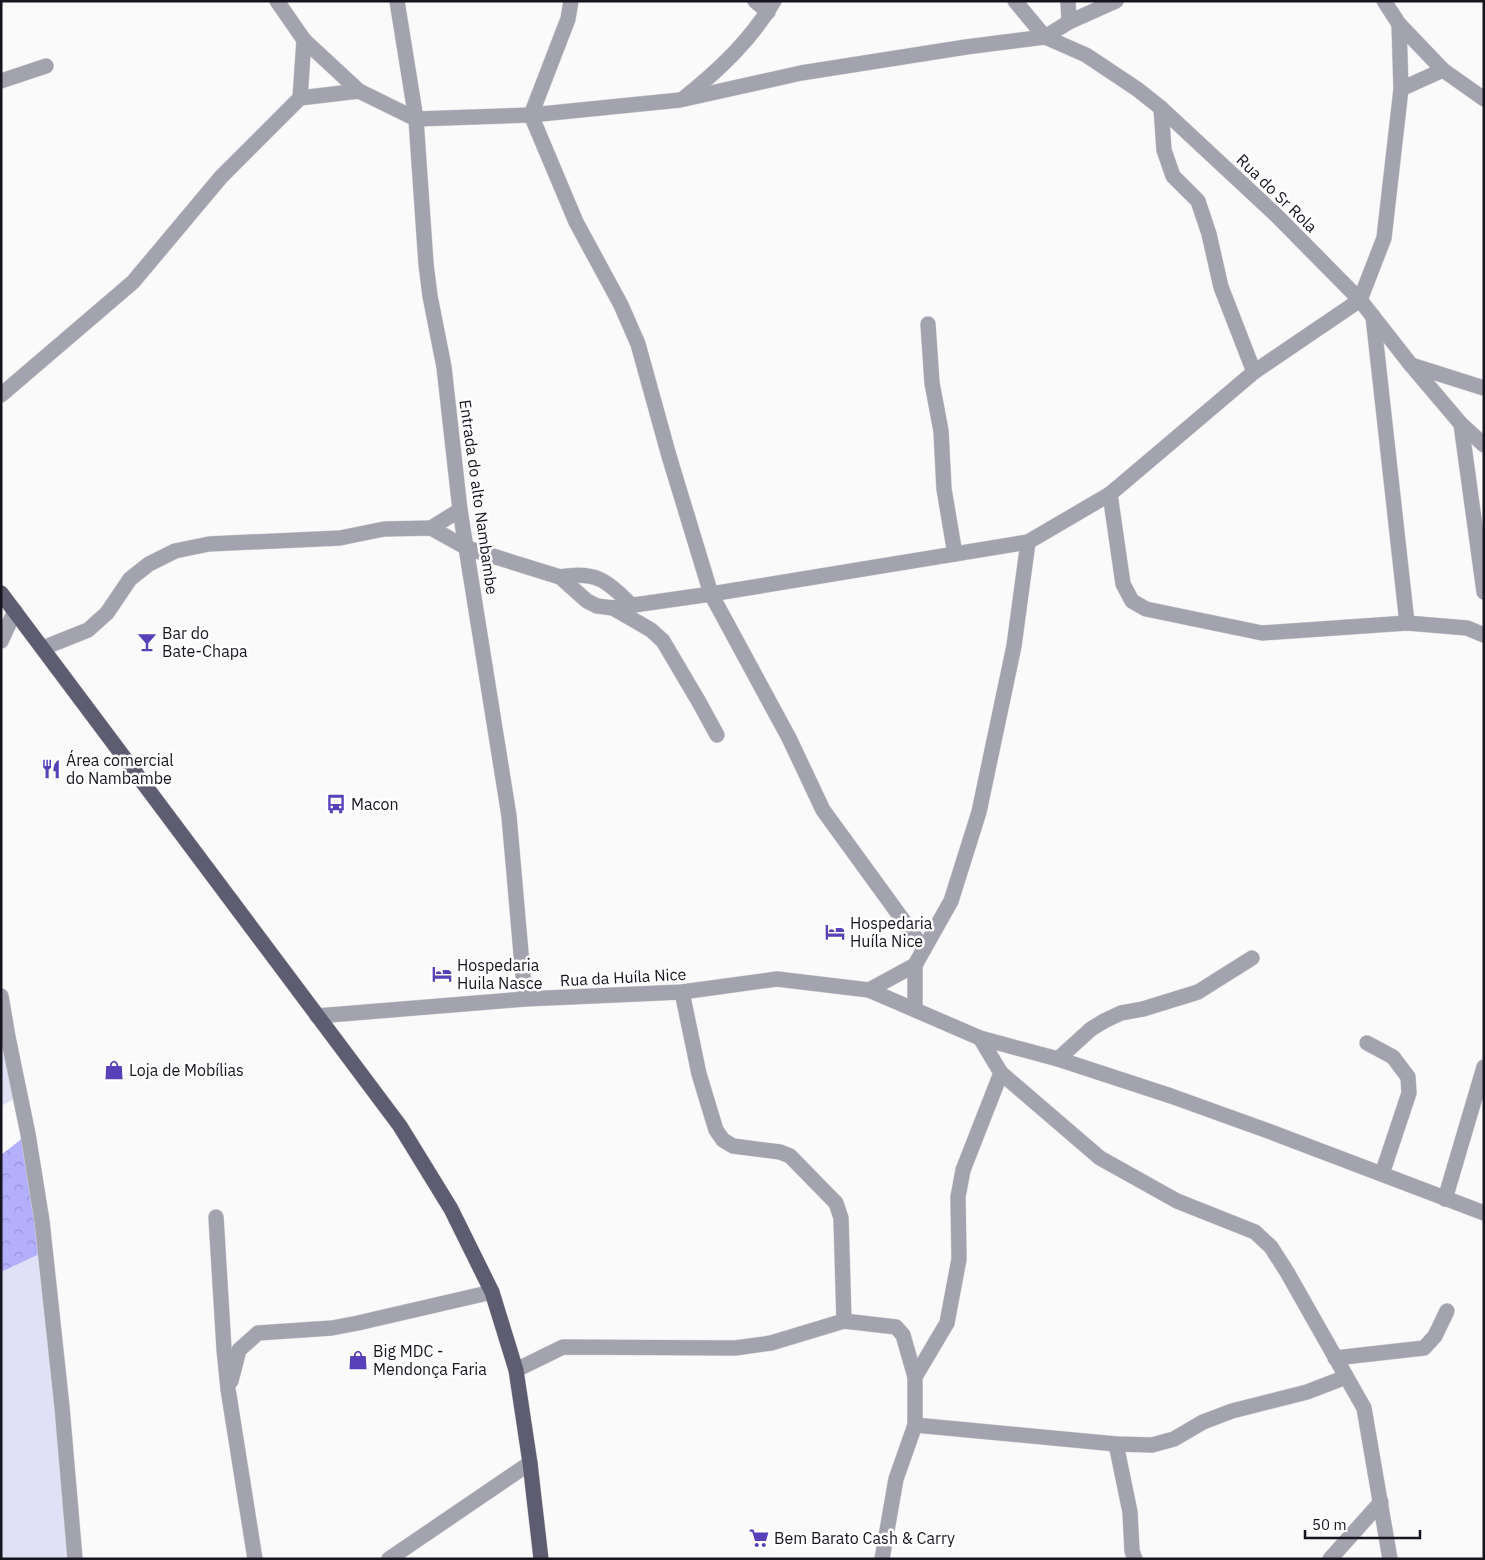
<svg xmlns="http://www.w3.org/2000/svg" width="1485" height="1560" font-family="'IBM Plex Sans',sans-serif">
	<defs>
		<pattern id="forest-crowns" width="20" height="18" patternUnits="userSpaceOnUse" patternTransform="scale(1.25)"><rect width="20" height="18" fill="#b3affb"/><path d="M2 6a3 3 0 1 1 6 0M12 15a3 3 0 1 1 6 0" fill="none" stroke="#9996d7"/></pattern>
	</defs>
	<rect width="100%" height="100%" fill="#fafafa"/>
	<g fill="#e0e0f7">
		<path d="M1 1010 20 1096 1 1106Z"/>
		<path d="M46 1251 75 1559H1V1272Z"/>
	</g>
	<path fill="url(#forest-crowns)" d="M28 1134 46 1251 1 1272V1155Z"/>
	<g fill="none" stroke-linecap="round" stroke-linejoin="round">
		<defs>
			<g id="minor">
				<path d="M277 1 304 40 359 91 416 119 531 115 680 100 801 73 966 47 1045 37 1069 22 1116 1"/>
				<path d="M397 1 416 119 426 264 430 296 444 367 460 510 509 816 525 999"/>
				<path d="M571 1 568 19 531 115 576 222 621 305 638 344 669 456 711 594 789 738 823 810 924 949"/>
				<path d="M755 1 768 12"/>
				<path d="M1015 1 1045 37 1086 55 1137 89 1161 108 1276 215 1360 300 1411 365 1461 424 1484 445"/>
				<path d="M1068 1 1069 22"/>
				<path d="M1384 1 1399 24 1443 70 1484 99"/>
				<path d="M1 81 46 66"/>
				<path d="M1401 89 1443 70"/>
				<path d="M300 98 304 40"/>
				<path d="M684 98C719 70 751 40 774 1"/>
				<path d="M1161 108 1164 150 1173 176 1198 201 1209 234 1221 287 1254 372"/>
				<path d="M1373 316 1407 623"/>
				<path d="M928 324 932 383 941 431 944 489 955 554"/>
				<path d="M1411 365 1484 388"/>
				<path d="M1 395 133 282 221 177 300 98 359 91"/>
				<path d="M1461 424 1484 592"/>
				<path d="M1110 494 1123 584 1132 601 1146 609 1262 633 1407 623 1467 628 1484 635"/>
				<path d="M431 528 460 510"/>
				<path d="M560 577C595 571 607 580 630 604"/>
				<path d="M613 608 651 630 663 641 699 702 717 735"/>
				<path d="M1 641 15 611"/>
				<path d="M43 648 88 630 107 613 130 579 149 564 175 551 209 544 340 538 384 529 431 528 467 548 560 577 587 601 597 606 613 608 711 594 1028 542 1110 494 1254 372 1360 300 1384 238 1401 89 1399 24"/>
				<path d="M869 990 915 965 951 901 979 812 1014 646 1028 542"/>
				<path d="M682 992 699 1074 716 1130 723 1140 733 1146 780 1152 790 1156 836 1203 841 1218 844 1321"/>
				<path d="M1 996 8 1037 28 1134 42 1221 62 1407 75 1559"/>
				<path d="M915 1009V965"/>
				<path d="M317 1016 525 999 682 992 777 979 869 990 980 1038 1058 1059 1171 1096 1271 1132 1484 1213"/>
				<path d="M980 1038 1001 1073 1100 1158 1177 1201 1255 1232 1271 1247 1287 1272 1364 1408 1390 1559"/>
				<path d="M1367 1043 1393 1057 1408 1077 1409 1093 1382 1174"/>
				<path d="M1058 1059 1091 1029 1104 1021 1121 1013 1143 1009 1198 992 1252 958"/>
				<path d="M1445 1199 1484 1067"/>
				<path d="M216 1217 224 1349 228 1389 255 1559"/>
				<path d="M1335 1358 1424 1348 1435 1336 1447 1311"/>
				<path d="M516 1370 563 1347 735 1348 771 1343 844 1321 896 1327 903 1335 915 1377V1425L896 1479 882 1559"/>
				<path d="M915 1377 947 1323 959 1259 958 1197 963 1170 1001 1073"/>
				<path d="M231 1381 239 1350 258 1333 332 1328 358 1323 492 1292"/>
				<path d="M915 1425 1116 1444 1152 1445 1174 1439 1203 1422 1232 1411 1307 1392 1346 1377"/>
				<path d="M1116 1444 1130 1512 1132 1551 1135 1559"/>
				<path d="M389 1559 530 1463"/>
				<path d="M1330 1559 1381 1502"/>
			</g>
			<path id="major" d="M1 593 400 1126 451 1209 492 1292 516 1370 530 1463 541 1559"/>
		</defs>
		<use href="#minor" stroke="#d6d5d7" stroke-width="16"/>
		<use href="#major" stroke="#d6d5d7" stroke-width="16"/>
		<use href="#minor" stroke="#a3a3af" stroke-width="15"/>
		<use href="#major" stroke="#5d5c70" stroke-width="15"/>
	</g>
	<defs>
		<symbol id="bar-bare" viewBox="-9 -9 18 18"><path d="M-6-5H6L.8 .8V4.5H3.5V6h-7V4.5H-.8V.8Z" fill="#5740b8" stroke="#fff" stroke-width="2.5" paint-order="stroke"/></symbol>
		<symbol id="restaurant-bare" viewBox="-9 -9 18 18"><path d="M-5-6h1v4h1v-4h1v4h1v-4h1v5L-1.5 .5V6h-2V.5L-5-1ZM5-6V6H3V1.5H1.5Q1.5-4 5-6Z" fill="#5740b8" stroke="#fff" stroke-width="2.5" paint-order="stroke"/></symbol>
		<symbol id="bus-bare" viewBox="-9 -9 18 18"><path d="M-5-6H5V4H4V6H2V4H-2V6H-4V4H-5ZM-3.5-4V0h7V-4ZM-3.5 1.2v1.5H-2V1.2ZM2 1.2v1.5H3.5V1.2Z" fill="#5740b8" stroke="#fff" stroke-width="2.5" paint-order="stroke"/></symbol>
		<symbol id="hotel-bare" viewBox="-9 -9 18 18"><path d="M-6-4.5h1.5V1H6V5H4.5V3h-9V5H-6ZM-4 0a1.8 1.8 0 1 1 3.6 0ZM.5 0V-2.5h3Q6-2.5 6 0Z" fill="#5740b8" stroke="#fff" stroke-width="2.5" paint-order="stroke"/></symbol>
		<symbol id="shop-bare" viewBox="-9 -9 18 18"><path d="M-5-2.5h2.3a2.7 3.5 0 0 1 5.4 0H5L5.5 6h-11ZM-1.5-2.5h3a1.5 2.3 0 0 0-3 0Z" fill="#5740b8" stroke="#fff" stroke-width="2.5" paint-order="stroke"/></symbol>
		<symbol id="supermarket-bare" viewBox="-9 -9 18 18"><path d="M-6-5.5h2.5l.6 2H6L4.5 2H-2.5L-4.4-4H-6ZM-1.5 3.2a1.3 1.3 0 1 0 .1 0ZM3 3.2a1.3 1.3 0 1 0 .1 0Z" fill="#5740b8" stroke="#fff" stroke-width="2.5" paint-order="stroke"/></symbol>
	</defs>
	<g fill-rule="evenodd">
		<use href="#bar-bare" x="133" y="628" width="28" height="28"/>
		<use href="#restaurant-bare" x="37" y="755" width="28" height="28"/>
		<use href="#bus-bare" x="322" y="790" width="28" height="28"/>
		<use href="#hotel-bare" x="821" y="918" width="28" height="28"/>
		<use href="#hotel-bare" x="428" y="960" width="28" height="28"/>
		<use href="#shop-bare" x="100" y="1056" width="28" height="28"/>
		<use href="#shop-bare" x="344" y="1346" width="28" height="28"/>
		<use href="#supermarket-bare" x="745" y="1524" width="28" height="28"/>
	</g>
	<g text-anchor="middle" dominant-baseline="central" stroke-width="5" stroke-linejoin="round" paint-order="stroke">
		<g font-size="16" fill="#16151f" stroke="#fff">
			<text transform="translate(1277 193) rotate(44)">Rua do Sr Rola</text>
			<text transform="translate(479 497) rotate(82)">Entrada do alto Nambambe</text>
			<text transform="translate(623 977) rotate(-3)">Rua da Huíla Nice</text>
		</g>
		<g font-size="16" fill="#16151f" stroke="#fff" text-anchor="start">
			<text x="162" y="633">Bar do<tspan x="162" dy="18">Bate-Chapa</tspan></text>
			<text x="66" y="760">Área comercial<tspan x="66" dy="18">do Nambambe</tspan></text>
			<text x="351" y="804">Macon</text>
			<text x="850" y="923">Hospedaria<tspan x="850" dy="18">Huíla Nice</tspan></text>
			<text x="457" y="965">Hospedaria<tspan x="457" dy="18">Huila Nasce</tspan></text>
			<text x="129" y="1070">Loja de Mobílias</text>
			<text x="373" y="1351">Big MDC -<tspan x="373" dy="18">Mendonça Faria</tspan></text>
			<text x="774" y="1538">Bem Barato Cash &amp; Carry</text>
		</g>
	</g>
	<rect width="1485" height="1560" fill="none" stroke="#16151f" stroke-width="5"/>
	<path d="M1305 1530v8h115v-8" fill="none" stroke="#16151f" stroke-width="2.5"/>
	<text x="1312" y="1530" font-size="15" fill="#16151f" stroke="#ffffff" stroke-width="4" paint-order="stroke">50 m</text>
</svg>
